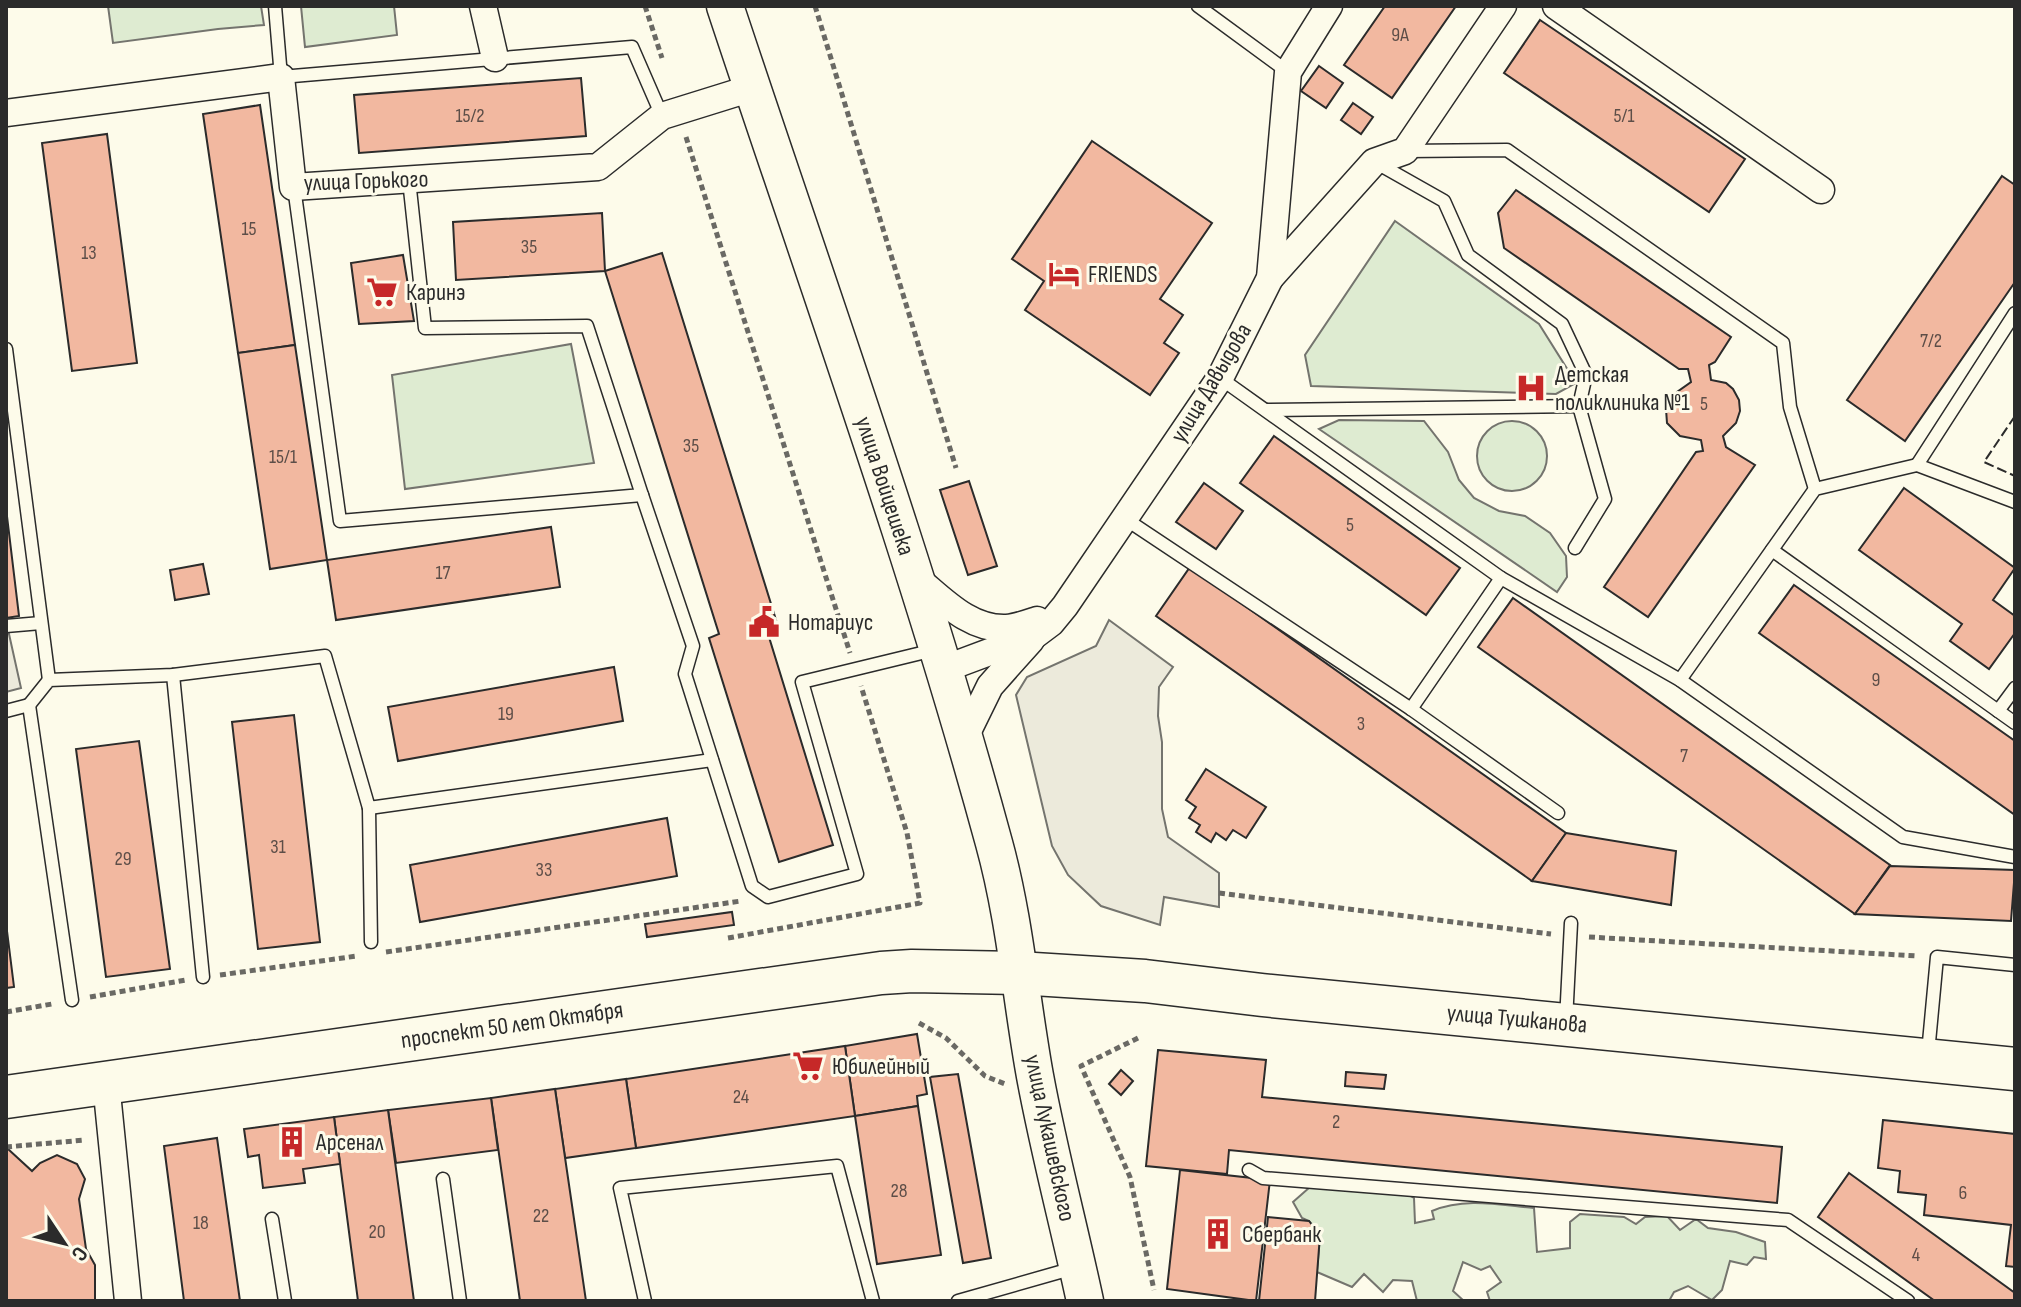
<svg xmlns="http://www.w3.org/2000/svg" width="2021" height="1307" font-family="'Sofia Sans Condensed',sans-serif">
	<rect width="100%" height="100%" fill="#fdfbea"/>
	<g fill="#deebd1" stroke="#74746e" stroke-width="2">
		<path d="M108 6H261L264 25 218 29 113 43Z"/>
		<path d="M301 6H394L397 35 305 47Z"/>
		<path d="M1395 221 1539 324 1576 383 1556 394 1311 386 1305 355Z"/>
		<path d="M571 344 594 463 405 489 392 375Z"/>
		<path d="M1339 420 1424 421 1448 452 1459 480 1474 498 1499 511 1525 516 1550 533 1566 556 1567 577 1557 592 1319 429Z"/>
		<circle cx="1512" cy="456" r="35"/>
		<path d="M1310 1187 1407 1194 1414 1198 1415 1223 1434 1219 1432 1211C1465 1197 1500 1205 1534 1208L1537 1252 1570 1248V1222L1580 1214 1624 1217 1636 1224 1645 1217 1667 1216 1680 1230 1696 1219 1708 1228 1736 1232 1765 1242 1766 1259 1754 1257 1747 1265 1730 1261 1722 1290 1712 1300 1688 1286 1674 1292 1669 1301H1490L1487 1292 1501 1282 1490 1266 1481 1270 1463 1262 1453 1291 1464 1301H1417L1412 1281 1393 1280 1383 1292 1364 1274 1352 1287 1317 1272 1320 1235 1309 1221 1302 1218 1293 1202Z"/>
	</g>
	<g fill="#eceadb" stroke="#74746e" stroke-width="2">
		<path d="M1109 620 1173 667 1159 687 1158 716 1162 742V809L1168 837 1219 873V907L1164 897 1160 925 1101 906 1068 875 1052 846 1016 695 1027 677 1096 646Z"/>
		<path d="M6 634H9L21 688 6 692Z"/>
	</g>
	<g fill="#f2b8a0" stroke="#2b2b2b" stroke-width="2">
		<path d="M1385 6H1456L1392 98 1344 65Z"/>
		<path d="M1540 20 1745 159 1709 212 1504 73Z"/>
		<path d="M1319 66 1343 83 1326 108 1301 91Z"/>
		<path d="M581 78 586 136 359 153 354 95Z"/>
		<path d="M1353 103 1373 117 1361 134 1341 120Z"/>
		<path d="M260 105 295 345 238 353 203 114Z"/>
		<path d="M107 134 137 363 72 371 42 143Z"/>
		<path d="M1092 141 1212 223 1160 299 1183 315 1164 343 1179 353 1150 395 1025 310 1044 281 1012 259Z"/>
		<path d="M2002 176 2015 185V282L1905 441 1847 400Z"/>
		<path d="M1516 190 1731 337 1715 362 1709 365 1711 380 1726 383 1733 389 1739 400 1740 411 1736 423 1723 436 1726 447 1755 465 1648 617 1604 587 1696 452 1703 451 1701 440 1680 436 1667 423 1666 409 1677 392 1691 382 1688 369H1679L1504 248 1498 213Z"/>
		<path d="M602 213 605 271 456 280 453 222Z"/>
		<path d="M662 253 776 620 765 624 833 845 779 862 709 638 719 634 605 271Z"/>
		<path d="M403 255 414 321 359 324 351 263Z"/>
		<path d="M295 345 327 560 270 569 238 353Z"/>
		<path d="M1274 436 1460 568 1426 615 1240 483Z"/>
		<path d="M969 481 997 566 968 575 940 490Z"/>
		<path d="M1204 483 1243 511 1216 549 1176 522Z"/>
		<path d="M1904 488 2015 568 1993 600 2015 616V633L1989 669 1950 641 1962 624 1859 550Z"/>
		<path d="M6 508 19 616 6 618Z"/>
		<path d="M551 527 560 587 336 620 327 560Z"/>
		<path d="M203 564 209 594 175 600 170 570Z"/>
		<path d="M1190 567 1566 833 1532 881 1156 616Z"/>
		<path d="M1794 585 2015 741V815L1759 633Z"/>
		<path d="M1513 598 1890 865 1855 914 1478 647Z"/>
		<path d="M614 667 623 721 398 761 388 707Z"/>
		<path d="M294 715 320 942 258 949 232 722Z"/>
		<path d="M139 741 170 969 106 977 76 749Z"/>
		<path d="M1206 769 1266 807 1246 838 1233 830 1226 840 1216 833 1211 842 1196 832 1200 825 1189 818 1196 807 1186 800Z"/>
		<path d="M667 818 677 876 420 922 410 865Z"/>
		<path d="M1566 833 1676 851 1671 905 1532 881Z"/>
		<path d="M1890 866 2015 870 2011 921 1855 914Z"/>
		<path d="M732 912 734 925 647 937 645 924Z"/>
		<path d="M6 923 14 987 6 988Z"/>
		<path d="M917 1034 927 1094 917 1096 918 1106 855 1116 845 1046Z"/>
		<path d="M845 1046 855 1116 636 1148 626 1079Z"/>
		<path d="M1158 1050 1266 1060 1262 1097 1782 1147 1777 1203 1229 1150 1227 1174 1146 1166Z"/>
		<path d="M1121 1070 1133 1081 1121 1095 1109 1084Z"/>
		<path d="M1346 1072 1386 1075 1384 1089 1345 1086Z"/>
		<path d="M958 1074 991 1258 963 1263 930 1077Z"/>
		<path d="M626 1079 636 1148 565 1158 555 1089Z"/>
		<path d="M555 1089 586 1301H520L491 1098Z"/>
		<path d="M491 1098 498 1150 396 1163 388 1110Z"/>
		<path d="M918 1106 941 1255 877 1264 855 1116Z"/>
		<path d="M388 1110 414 1301H358L334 1117Z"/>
		<path d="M334 1117 340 1164 303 1169 305 1183 263 1188 259 1155 248 1157 244 1129Z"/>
		<path d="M1883 1120 2015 1134V1267L2006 1266 2011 1225 1924 1215 1926 1195 1898 1192 1900 1171 1878 1168Z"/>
		<path d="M217 1138 240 1301H184L164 1146Z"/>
		<path d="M8 1149 32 1171 40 1163 57 1155 77 1164 85 1179 79 1199 86 1249 95 1265V1301H6V1151Z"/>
		<path d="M1180 1170 1270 1180 1256 1301 1167 1289Z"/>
		<path d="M1849 1173 2015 1293V1301H1935L1818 1217Z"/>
		<path d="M1268 1217 1309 1221 1320 1235 1315 1301H1259Z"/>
	</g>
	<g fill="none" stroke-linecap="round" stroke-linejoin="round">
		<defs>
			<g id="service">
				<path d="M275 6 281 77 632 47 662 116"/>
				<path d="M1198 6 1288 72"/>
				<path d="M1405 151 1507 150 1783 343 1790 407 1815 489"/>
				<path d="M294 187 340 521 642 495 587 326 425 328 409 180"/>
				<path d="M6 349 49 680"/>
				<path d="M1220 378 1501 578 1680 680 1903 837 2015 857"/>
				<path d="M1266 410 1579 406 1586 375 1562 324 1468 255 1444 201 1375 162"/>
				<path d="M1917 465 2015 313"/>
				<path d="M642 495 693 646 685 674 752 886 768 897 857 874 802 682 934 650"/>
				<path d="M1124 518 1411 709 1558 813"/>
				<path d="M1575 548 1605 499 1579 406"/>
				<path d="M1772 550 2015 723"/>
				<path d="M6 626 41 623"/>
				<path d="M173 675 203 977"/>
				<path d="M1680 680 1815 489 1917 465 2015 502"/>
				<path d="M29 705 49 680 173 675 325 656 369 808 712 760"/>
				<path d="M1411 709 1501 578"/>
				<path d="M6 711 29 705 72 1000"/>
				<path d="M1998 711 2015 688"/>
				<path d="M369 808 371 942"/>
				<path d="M1566 1021 1571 923"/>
				<path d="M1928 1053 1937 957 2015 965"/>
				<path d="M1249 1170 1263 1178 1788 1220 1908 1301"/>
				<path d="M443 1179 460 1301"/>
				<path d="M272 1219 285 1301"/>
				<path d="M645 1301 620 1188 837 1166 873 1301"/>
				<path d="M958 1301 1074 1268"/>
			</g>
			<g id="minor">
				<path d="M483 6 495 58"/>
				<path d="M1556 6 1821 190"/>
				<path d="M6 113 281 77 293 187 598 167 662 116 752 88"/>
				<path d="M1270 278 1374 162 1405 151 1503 6"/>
				<path d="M915 577C942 599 969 630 1007 628 1017 627 1028 623 1037 620"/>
				<path d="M944 669 1035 635 1051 623 1065 606 1220 378 1270 278 1288 72 1329 6"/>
				<path d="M964 739 990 686 1031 640"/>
				<path d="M106 1083 128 1301"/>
			</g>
			<path id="secondary" d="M725 6C817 284 917 560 994 843 1015 919 1021 999 1035 1076 1049 1152 1069 1226 1085 1301"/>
			<path id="primary" d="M6 1097 881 973 912 971 1018 973 1145 981 1262 995 2015 1069"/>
		</defs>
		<use href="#service" stroke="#2b2b2b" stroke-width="15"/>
		<use href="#minor" stroke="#2b2b2b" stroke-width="29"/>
		<use href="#secondary" stroke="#2b2b2b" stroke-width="39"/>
		<use href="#primary" stroke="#2b2b2b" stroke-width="45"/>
		<g stroke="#6a6964" stroke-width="5" stroke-dasharray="6 4" stroke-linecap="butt">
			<path d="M645 6 662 58"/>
			<path d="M815 6 956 468"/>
			<path d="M686 137 850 653"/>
			<path d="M1219 893 1551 934"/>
			<path d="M1589 937 1918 956"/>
			<path d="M728 938 920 903 907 833 861 686"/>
			<path d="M386 952 741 901"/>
			<path d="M220 975 357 956"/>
			<path d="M90 997 186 980"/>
			<path d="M6 1012 52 1004"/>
			<path d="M919 1023 946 1038 985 1076 1005 1084"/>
			<path d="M1138 1038 1081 1066 1130 1177 1154 1290"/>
			<path d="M6 1147 85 1140"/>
		</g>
		<use href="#service" stroke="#fdfbea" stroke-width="12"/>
		<use href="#minor" stroke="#fdfbea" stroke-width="26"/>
		<use href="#secondary" stroke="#fdfbea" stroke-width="36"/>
		<use href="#primary" stroke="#fdfbea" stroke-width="42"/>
		<path stroke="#2b2b2b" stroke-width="2" stroke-dasharray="10 4" stroke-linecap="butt" d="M2015 416 1984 462 2015 476"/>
	</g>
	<defs>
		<symbol id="hotel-bare" viewBox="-9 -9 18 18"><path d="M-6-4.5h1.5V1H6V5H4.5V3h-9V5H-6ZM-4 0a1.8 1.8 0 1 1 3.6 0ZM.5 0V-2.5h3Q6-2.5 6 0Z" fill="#c62828" stroke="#fdfbea" stroke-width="2.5" paint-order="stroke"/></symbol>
		<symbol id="supermarket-bare" viewBox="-9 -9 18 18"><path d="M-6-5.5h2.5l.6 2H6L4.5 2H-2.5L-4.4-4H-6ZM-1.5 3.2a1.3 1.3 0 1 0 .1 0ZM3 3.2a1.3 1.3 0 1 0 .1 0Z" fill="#c62828" stroke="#fdfbea" stroke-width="2.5" paint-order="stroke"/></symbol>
		<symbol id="hospital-bare" viewBox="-9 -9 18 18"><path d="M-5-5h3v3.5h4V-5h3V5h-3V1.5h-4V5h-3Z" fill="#c62828" stroke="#fdfbea" stroke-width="2.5" paint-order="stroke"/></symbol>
		<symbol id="civic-bare" viewBox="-9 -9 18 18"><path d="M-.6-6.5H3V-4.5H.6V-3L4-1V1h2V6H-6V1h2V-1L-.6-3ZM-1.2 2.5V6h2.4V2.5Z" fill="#c62828" stroke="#fdfbea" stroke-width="2.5" paint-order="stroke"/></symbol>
		<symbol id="building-bare" viewBox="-9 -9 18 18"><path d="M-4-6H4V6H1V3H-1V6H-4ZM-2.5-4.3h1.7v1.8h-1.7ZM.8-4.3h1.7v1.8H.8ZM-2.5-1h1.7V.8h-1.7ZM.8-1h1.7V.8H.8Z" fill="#c62828" stroke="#fdfbea" stroke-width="2.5" paint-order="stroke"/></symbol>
	</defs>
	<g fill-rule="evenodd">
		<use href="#hotel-bare" x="1042" y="252" width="44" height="44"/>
		<use href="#supermarket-bare" x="360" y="270" width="44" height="44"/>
		<use href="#hospital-bare" x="1509" y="366" width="44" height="44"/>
		<use href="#civic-bare" x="742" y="600" width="44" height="44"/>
		<use href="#supermarket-bare" x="786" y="1044" width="44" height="44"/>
		<use href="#building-bare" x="270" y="1120" width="44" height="44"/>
		<use href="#building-bare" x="1196" y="1212" width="44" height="44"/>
	</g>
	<g text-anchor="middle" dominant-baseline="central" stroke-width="6" stroke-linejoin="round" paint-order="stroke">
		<g font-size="20" fill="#5d4e48">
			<text x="1400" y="35">9А</text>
			<text x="470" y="116">15/2</text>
			<text x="1624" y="116">5/1</text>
			<text x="249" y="229">15</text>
			<text x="529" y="247">35</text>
			<text x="89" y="253">13</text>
			<text x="1931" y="341">7/2</text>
			<text x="1704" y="404">5</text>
			<text x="691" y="446">35</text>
			<text x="283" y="457">15/1</text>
			<text x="1350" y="525">5</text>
			<text x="443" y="573">17</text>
			<text x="1876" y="680">9</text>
			<text x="506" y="714">19</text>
			<text x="1361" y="724">3</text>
			<text x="1684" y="756">7</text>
			<text x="278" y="847">31</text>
			<text x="123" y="859">29</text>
			<text x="544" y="870">33</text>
			<text x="741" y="1097">24</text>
			<text x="1336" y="1122">2</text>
			<text x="899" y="1191">28</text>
			<text x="1963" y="1193">6</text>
			<text x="541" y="1216">22</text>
			<text x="201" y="1223">18</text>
			<text x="377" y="1232">20</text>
			<text x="1916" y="1255">4</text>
		</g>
		<g font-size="24" fill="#2b2b2b" stroke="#fdfbea">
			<text transform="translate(366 181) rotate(-2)">улица Горького</text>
			<text transform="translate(1211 383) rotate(-59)">улица Давыдова</text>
			<text transform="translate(885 486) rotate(72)">улица Войцешека</text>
			<text transform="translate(1517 1019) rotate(5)">улица Тушканова</text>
			<text transform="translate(512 1025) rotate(-8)">проспект 50 лет Октября</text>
			<text transform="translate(1050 1138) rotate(78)">улица Лукашевского</text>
		</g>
		<g font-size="24" fill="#2b2b2b" stroke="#fdfbea" text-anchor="start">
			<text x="1088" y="274">FRIENDS</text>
			<text x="406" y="292">Каринэ</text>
			<text x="1555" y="374">Детская<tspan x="1555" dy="28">поликлиника №1</tspan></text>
			<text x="788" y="622">Нотариус</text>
			<text x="832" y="1066">Юбилейный</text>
			<text x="316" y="1142">Арсенал</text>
			<text x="1242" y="1234">Сбербанк</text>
		</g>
	</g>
	<rect width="2021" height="1307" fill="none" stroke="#2b2b2b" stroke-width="16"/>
	<g transform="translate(64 1243) rotate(125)" stroke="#fdfbea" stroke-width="6" paint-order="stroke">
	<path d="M0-6L14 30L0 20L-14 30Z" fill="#2b2b2b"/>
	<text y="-12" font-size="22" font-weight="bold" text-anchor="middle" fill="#2b2b2b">С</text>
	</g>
</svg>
